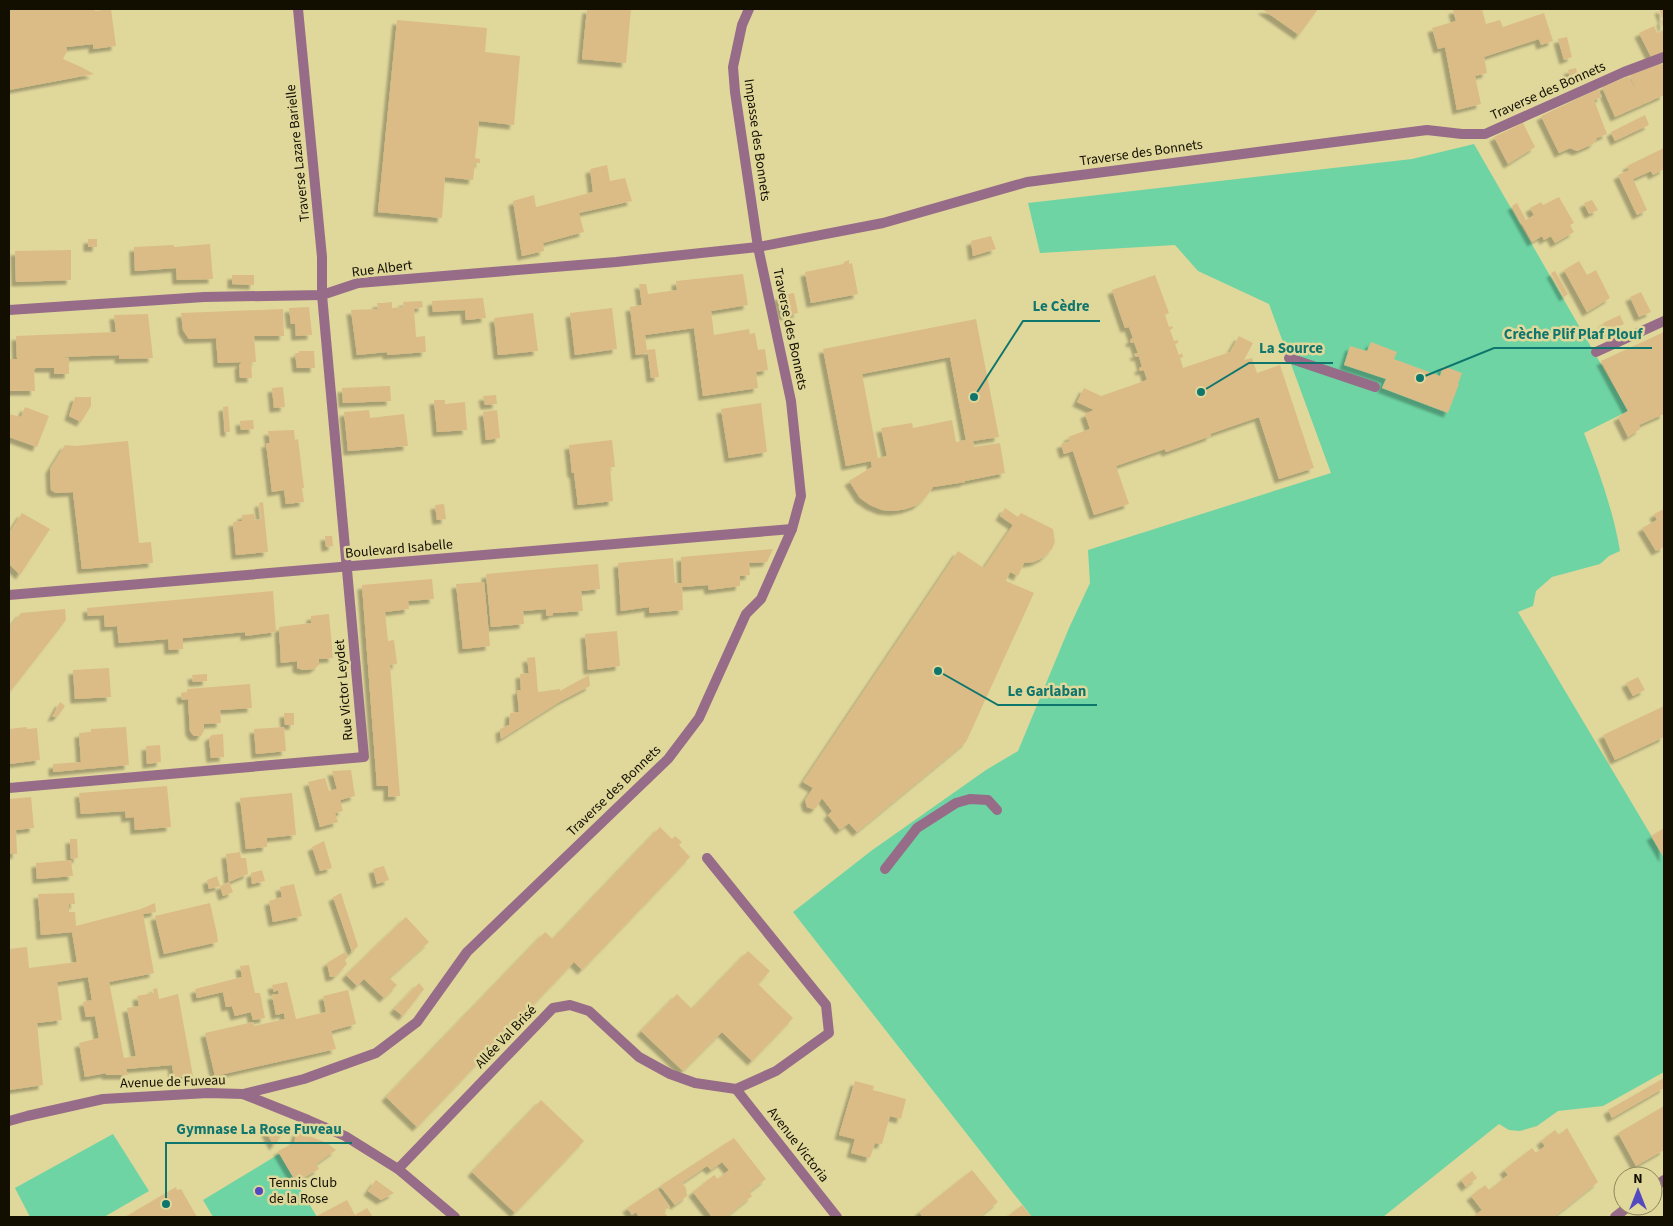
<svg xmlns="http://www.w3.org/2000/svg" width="1673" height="1226" font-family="'Source Sans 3',sans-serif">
	<defs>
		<filter id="shadow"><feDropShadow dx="-4.5" dy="4.5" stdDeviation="1" flood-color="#0004"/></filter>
	</defs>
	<rect width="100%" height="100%" fill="#e0d79b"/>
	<g fill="#6ed4a3">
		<path d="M1474 144 1628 411 1584 433C1599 471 1613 510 1620 551L1609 556 1600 564 1552 577 1536 591 1533 606 1518 612 1664 857V1072L1603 1106 1558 1111 1537 1126 1520 1131 1509 1130 1499 1124 1383 1217H1032L793 912 871 851 986 770 1018 751 1069 628 1090 583 1088 550 1331 473 1269 304 1198 271 1175 245 1040 253 1028 203 1412 159Z"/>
		<path d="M113 1134 149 1191 104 1217H30L15 1188Z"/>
		<path d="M279 1154 317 1217H213L203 1200Z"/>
	</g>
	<g fill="#dbbc87" fill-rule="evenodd" filter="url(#shadow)">
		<path d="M9 9H95V11L111 9 116 46 93 49V44L66 47 67 51 63 59 81 67 94 74 9 90Z"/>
		<path d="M587 9H631L626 63 582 59Z"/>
		<path d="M1262 9H1318L1299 35Z"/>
		<path d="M1457 9H1482L1486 24 1500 20 1503 27 1544 13 1553 41 1541 45 1539 39 1484 57 1487 73 1475 76 1481 104 1457 110 1445 47 1438 49 1432 28 1456 21 1453 10Z"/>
		<path d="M1659 9H1664V52L1651 57 1639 33 1654 26 1657 33 1664 30 1661 21 1663 20Z"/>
		<path d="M397 20 487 28 485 52 520 56 514 125 479 121 475 158 480 159V163H475L473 180 445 177 442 218 378 212Z"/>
		<path d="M1567 37 1572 57 1564 60 1558 39Z"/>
		<path d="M1660 64 1664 65V95L1615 117 1602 87 1629 76 1636 92 1630 75Z"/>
		<path d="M1576 68 1578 78 1571 80 1568 70Z"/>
		<path d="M1598 89 1602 97 1594 100 1607 134 1597 138 1593 144 1577 151 1570 148 1559 153 1541 116Z"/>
		<path d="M1645 115 1649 125 1615 141 1611 132Z"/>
		<path d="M1523 123 1535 147 1508 164 1494 137Z"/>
		<path d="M1664 148V169L1653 175 1651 171 1633 179 1647 210 1637 215 1618 175 1629 170 1627 166Z"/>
		<path d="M607 165 610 181 625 178 632 201 579 213 584 232 543 243 544 251 522 256 513 201 534 195 536 207 593 192 590 169Z"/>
		<path d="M1559 197 1574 223 1570 225 1574 232 1555 243 1551 236 1544 240 1542 236 1532 242 1512 206 1517 203 1526 220 1534 215 1530 208 1541 202 1543 205Z"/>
		<path d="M1592 200 1598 210 1589 214 1584 203Z"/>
		<path d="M991 236 996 249 973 256 971 241Z"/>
		<rect x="88" y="239" width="9" height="8"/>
		<path d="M210 244 213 279 177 280 176 268 135 271 134 247 174 245V247Z"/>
		<path d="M71 250V280L16 282 15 251Z"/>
		<path d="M849 260V264L852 263 858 294 811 303 805 272 844 264V262Z"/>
		<path d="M1579 261 1587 275 1596 270 1610 298 1587 312 1564 270Z"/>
		<path d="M1555 271 1568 294 1564 297 1551 273Z"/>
		<path d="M743 274 748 305 711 311 714 335 749 329 750 334 755 333 758 350 765 349 768 370 756 372 758 388 703 396 694 328 645 335 647 350 655 349 657 364 659 377 651 378 648 353 636 355 630 307 642 305 639 284H646L648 294 677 290 676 281Z"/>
		<path d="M232 275H254V285L232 284Z"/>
		<path d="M1155 275 1169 313 1165 315 1169 327 1172 326 1173 328 1170 330 1174 341 1178 340V343L1175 344 1179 355 1182 353 1183 357 1180 358 1183 368 1230 352 1239 336 1253 343 1244 360 1252 358 1257 373 1280 365 1314 468 1279 479 1259 417 1210 434 1211 436 1166 452 1165 449 1116 466 1129 504 1094 515 1073 451 1064 454 1061 444 1070 441 1068 437 1090 429 1085 414 1094 410 1077 402 1084 388 1101 396 1147 380 1144 370 1140 371 1139 368 1142 367 1139 356 1136 357 1134 354 1138 353 1134 342 1131 343 1130 340 1133 338 1129 327 1125 328 1112 290Z"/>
		<path d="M1641 292 1651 312 1639 317 1630 297Z"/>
		<path d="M794 293 798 313 783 316 778 296Z"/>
		<path d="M483 298 486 318 466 320 465 310 433 312 432 301Z"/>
		<path d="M422 301 423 307 414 309 416 337 425 336 426 352 387 355V352L357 355 351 310 378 309 377 303H383L392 302V308L404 307 403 302Z"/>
		<path d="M309 307 312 335 296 336 295 324H291L289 308Z"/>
		<path d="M612 308 617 349 575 355 570 313Z"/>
		<path d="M283 309 284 336H254L256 362H251L252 378H240L239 365 242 362 218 363 216 338 189 339 183 330 181 313Z"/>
		<path d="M533 313 538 351 498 355 494 318Z"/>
		<path d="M148 314 153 358 119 359V355L61 357 69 358V374H54V368H36L34 370 35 391H9V359H17L16 336 116 332 114 315Z"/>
		<path d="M1620 315 1624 324 1607 332 1603 323Z"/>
		<path d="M976 319 999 437 973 441 974 447 1000 443 1005 473 965 481V482L933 487 926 497 917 505 906 509 894 511 882 510 870 505 860 498 849 481 872 467 871 461 846 466 823 349ZM950 357 966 440 956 442 952 420 913 428 912 423 881 428 887 456 878 458 862 374Z"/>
		<path d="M1664 332V414L1639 425 1640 429 1628 437 1618 417 1628 411 1601 361Z"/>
		<path d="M1371 342 1397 352 1394 359 1440 376 1443 366 1462 373 1458 384H1459L1448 413 1382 388 1386 379 1344 365 1350 346 1367 351Z"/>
		<path d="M299 351H314L315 368H297L295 353H299Z"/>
		<path d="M390 386 391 401 343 403 342 388Z"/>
		<path d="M283 387 285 407 274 408 272 388Z"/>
		<path d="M496 395 497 404 485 405 483 396Z"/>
		<path d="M75 397H91V406L81 422 69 416Z"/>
		<path d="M434 400H445V404L465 402 467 430 437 432Z"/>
		<path d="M761 403 767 452 729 458 721 409Z"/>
		<path d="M228 406 230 432H225L223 407Z"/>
		<path d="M25 407 49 416 37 447 9 437V414L21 417Z"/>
		<path d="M369 410 370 418 404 414 408 446 348 451 344 412Z"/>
		<path d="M497 410 500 438 486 440 483 412Z"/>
		<path d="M253 420 254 429 241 430 240 421Z"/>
		<path d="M294 430 295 440 298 439 304 488H302L304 502 286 504 284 490 272 492 266 443H270L268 431Z"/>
		<path d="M612 440 615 467H610L613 501 578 505 574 473H572L569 445Z"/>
		<path d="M128 441 139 543 151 542 153 563 82 569 73 492 56 493 51 490 50 469 65 445 75 446Z"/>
		<path d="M263 502 268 552 236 555 233 522 242 521V515L254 514 255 520 261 519 259 503Z"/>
		<path d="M444 504 446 519 437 520 435 505Z"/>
		<path d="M1005 508 1018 517 1021 513 1053 529 1055 542 1052 549 1044 557 1034 562 1024 563 1018 576 1010 572 1006 581 1034 593 966 742 857 832 849 823 840 830 828 815 832 811 822 798 816 808 812 809 807 807 805 800 813 788 803 782 958 551 984 568 1013 525 1000 516Z"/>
		<path d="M1664 509V547L1656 551 1642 528 1657 520 1654 514Z"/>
		<path d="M22 513 50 529 20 575 9 564V533Z"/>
		<path d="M325 536H332L333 546 326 547Z"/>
		<path d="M773 549 767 562 749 563 750 575 740 576V586L709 590 708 585 682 587 683 610 649 613V607L621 611 618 563 673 558 675 583H682L681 557Z"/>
		<path d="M598 564 600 589 581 591 583 611 553 613V615L546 616V609L523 611 524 624 491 627 486 574Z"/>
		<path d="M432 579 434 599 408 601 409 609 385 612 388 641 394 640 397 664 390 665 400 796 388 797V786H377L362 585Z"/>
		<path d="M484 582 490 646 463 649 456 584Z"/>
		<path d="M273 591 276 632 245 636V632L183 638V649L169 650 168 639 119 643 117 626 105 627 104 615 88 616 87 608Z"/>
		<path d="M65 609 66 620 10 692 9 691V628L21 613Z"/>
		<path d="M329 614 333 658 319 659V665L314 669 303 670 297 668V661L281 663 279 627 311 623V616Z"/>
		<path d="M617 631 620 666 588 670 585 634Z"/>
		<path d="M535 657 538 692 560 689V691L589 675 590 686 561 701 501 739 500 729 509 725 510 713 519 712 517 690H521L520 674 529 673 527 658Z"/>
		<path d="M109 668 111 697 75 699 73 670Z"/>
		<path d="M207 674V681L193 682 192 675Z"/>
		<path d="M1638 677 1645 690 1633 696 1626 683Z"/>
		<path d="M250 684 252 708 220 710 221 723 204 724V731L201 736H194L190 731 188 699 182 700 181 693H187V689Z"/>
		<path d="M60 702 65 706 58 716 52 717Z"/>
		<path d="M1664 706V737L1615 760 1603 735Z"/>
		<path d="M284 713H294V725H285Z"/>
		<path d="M27 727V729L37 728 40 760 9 764V729Z"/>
		<path d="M126 727 129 765 53 772V764L81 762 79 733 91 732V729Z"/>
		<path d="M284 727 286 751 256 754 254 729Z"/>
		<path d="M223 734 224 757 211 758 209 738 212 735Z"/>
		<path d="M160 745 161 762 147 764 146 746Z"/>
		<path d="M351 770 355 796 340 800 343 811 335 813 338 822 320 827 308 782 325 778 329 791 337 789 332 771Z"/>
		<path d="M167 786 171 827 135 830 134 817 126 818 125 811 81 814 79 793Z"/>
		<path d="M292 793 296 835 267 838V847L246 849 240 798Z"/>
		<path d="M31 797 34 828 16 830 17 854H9V799Z"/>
		<path d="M660 827 672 839 675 836 682 842 679 845 690 857 582 970 574 962 417 1127 386 1097 545 932 553 939Z"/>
		<path d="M1664 828V858L1651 836Z"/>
		<path d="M70 839H77L78 858 71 859Z"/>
		<path d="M324 841 332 868 320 871 312 847Z"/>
		<path d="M240 852 241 858H246L248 874 229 882 226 854Z"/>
		<path d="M71 860 73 876 37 879 36 863Z"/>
		<path d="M384 866 389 880 377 884 373 869Z"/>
		<path d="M262 870 265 881 252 884 251 873Z"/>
		<path d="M217 876 220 886 229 882 233 892 223 896 220 886 209 889 207 880Z"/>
		<path d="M294 884 302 916 273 922 269 901 282 897 280 887Z"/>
		<path d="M74 893 75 904H69V912H75L76 926 141 909 155 903 156 912 143 914 154 973 109 982 124 1058 136 1056 127 1008 139 1006 137 996 154 993 153 989 157 988 159 999 178 994 193 1076 174 1077 172 1065 126 1069 128 1075H106V1073L85 1077 79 1043 99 1038 95 1016 86 1017 83 1002 92 1000 88 977 57 982 62 1020 37 1023 43 1085 9 1090V949L27 947 29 968 77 962 72 932 41 935 38 894Z"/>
		<path d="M341 893 358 946 352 952 333 897Z"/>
		<path d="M210 903 217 934 218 942 164 954 155 916Z"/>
		<path d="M406 917 429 942 389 978 397 985 384 998 364 979 357 986 346 975Z"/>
		<path d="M748 951 770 971 758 984 793 1018 752 1061 722 1032 683 1071 641 1031 677 994 692 1009Z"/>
		<path d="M345 952 348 957 345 960 347 964 336 976 330 977 327 963Z"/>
		<path d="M249 965 255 993H260L265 1018 253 1020 251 1012 235 1016 232 1006 226 1007 223 992 197 998 195 989 242 977 240 966Z"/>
		<path d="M287 982 296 1019 326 1012 323 996 348 990 356 1024 331 1031 336 1049 215 1076 205 1033 253 1022 254 1026 285 1019 284 1013 276 1015 272 995 279 994 278 990 274 992 272 985Z"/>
		<path d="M419 983 424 989 403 1016 394 1009Z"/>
		<path d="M1664 1078V1088L1612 1118 1608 1110Z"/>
		<path d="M855 1081 874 1086 873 1090 906 1099 901 1119 890 1116 882 1144 875 1143 870 1158 851 1153 855 1139 839 1135Z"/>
		<path d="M541 1100 584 1141 515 1213 472 1172Z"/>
		<path d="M1664 1106V1150L1636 1166 1618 1133Z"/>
		<path d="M276 1124 287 1127 274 1146 264 1128Z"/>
		<path d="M1567 1128 1598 1182 1554 1217H1473L1482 1210 1471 1196 1485 1185 1489 1190 1508 1175 1504 1170 1532 1148 1536 1153 1545 1146 1541 1141 1555 1130 1559 1135Z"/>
		<path d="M297 1131 327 1143 336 1150 316 1164 319 1169 296 1182 278 1151 294 1143Z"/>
		<path d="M734 1138 766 1179 749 1192 752 1196 726 1217H712L693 1192 714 1175 718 1179 729 1170 722 1162 711 1170 707 1166 682 1183 686 1188 687 1196 675 1205 660 1186Z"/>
		<path d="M972 1170 998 1202 979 1217H923L919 1212Z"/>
		<path d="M1472 1171 1477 1178 1466 1187 1461 1180Z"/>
		<path d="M376 1180 394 1193 381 1200 368 1191Z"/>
		<path d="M176 1187 177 1190 181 1189 197 1217H125Z"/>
		<path d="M657 1188 670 1207 663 1211 668 1217H639L636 1212 632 1215 627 1208Z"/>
		<path d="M347 1200 355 1215 367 1208 373 1217H315Z"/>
		<path d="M1022 1205 1032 1217H1007Z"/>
	</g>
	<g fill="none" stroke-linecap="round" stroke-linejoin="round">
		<g stroke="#976c88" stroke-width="10">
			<path d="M9 310 204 297 322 295 358 283 616 262 758 247 883 223 1027 182 1427 130 1462 134H1485L1624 72 1664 57"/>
			<path d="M1596 352 1664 321"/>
			<path d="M1289 358 1375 387"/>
			<path d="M9 595 792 529"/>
			<path d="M9 788 364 757 322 295V257L298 9"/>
			<path d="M885 869 917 828 956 803 970 799 988 800 997 810"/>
			<path d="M736 1089 837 1217"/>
			<path d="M243 1094 304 1079 376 1053 417 1022 467 952 668 759 699 718 746 614 761 599 792 529 801 496 791 401 758 247 735 92 733 67 742 25 749 9"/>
			<path d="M9 1121 27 1116 103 1099 208 1093 243 1094 308 1120 345 1136 398 1169 455 1217"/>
			<path d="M398 1169 553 1008 570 1005 589 1011 639 1057 670 1074 695 1083 736 1089 776 1071 829 1033 826 1005 707 858"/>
			<path d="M1653 1188 1664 1180"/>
			<path d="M1615 1217 1629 1206"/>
		</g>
	</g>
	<circle fill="#5248bf" stroke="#e0d79b" stroke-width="2" cx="259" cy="1191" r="5"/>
	<g text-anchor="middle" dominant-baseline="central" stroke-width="5" stroke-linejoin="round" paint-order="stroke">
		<g font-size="14" fill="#120e00" stroke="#e0d79b">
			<text transform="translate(1548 91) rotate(-24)">Traverse des Bonnets</text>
			<text transform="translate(757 140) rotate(82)">Impasse des Bonnets</text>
			<text transform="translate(298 153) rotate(-96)">Traverse Lazare Barielle</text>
			<text transform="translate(1141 153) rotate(-8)">Traverse des Bonnets</text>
			<text transform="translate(382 269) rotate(-7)">Rue Albert</text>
			<text transform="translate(790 329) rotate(78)">Traverse des Bonnets</text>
			<text transform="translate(399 549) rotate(-5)">Boulevard Isabelle</text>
			<text transform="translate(344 690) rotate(-95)">Rue Victor Leydet</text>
			<text transform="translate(614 791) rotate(-44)">Traverse des Bonnets</text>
			<text transform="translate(506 1037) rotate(-46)">Allée Val Brisé</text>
			<text transform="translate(173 1082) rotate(-2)">Avenue de Fuveau</text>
			<text transform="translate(798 1145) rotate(52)">Avenue Victoria</text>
		</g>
		<g font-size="14" fill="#120e00" stroke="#e0d79b" text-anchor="start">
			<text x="269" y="1183">Tennis Club<tspan x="269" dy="16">de la Rose</tspan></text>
		</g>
	</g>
	<path fill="none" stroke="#0f766e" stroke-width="2" d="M974 397L1023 321H1100M1420 378L1494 348H1652M1201 392L1249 363H1333M938 671L998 705H1097M166 1204L166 1143H352"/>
	<g fill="#0f766e" stroke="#e0d79b" stroke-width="2">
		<circle cx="974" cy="397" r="5"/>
		<circle cx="1420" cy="378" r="5"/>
		<circle cx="1201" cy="392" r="5"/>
		<circle cx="938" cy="671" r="5"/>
		<circle cx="166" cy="1204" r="5"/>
	</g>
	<g font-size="15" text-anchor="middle" font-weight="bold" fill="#0f766e" stroke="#e0d79b" stroke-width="5" stroke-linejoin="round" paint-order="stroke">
		<text x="1061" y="311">Le Cèdre</text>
		<text x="1573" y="339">Crèche Plif Plaf Plouf</text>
		<text x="1291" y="353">La Source</text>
		<text x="1047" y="696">Le Garlaban</text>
		<text x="259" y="1134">Gymnase La Rose Fuveau</text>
	</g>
	<rect width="1673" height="1226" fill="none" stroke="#120e00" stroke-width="20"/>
	<g transform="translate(1638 1191)"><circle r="24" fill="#e0d79b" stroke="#8e875d"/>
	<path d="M0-4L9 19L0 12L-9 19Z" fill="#5248bf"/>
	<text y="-8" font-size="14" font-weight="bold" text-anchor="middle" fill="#120e00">N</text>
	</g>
</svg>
